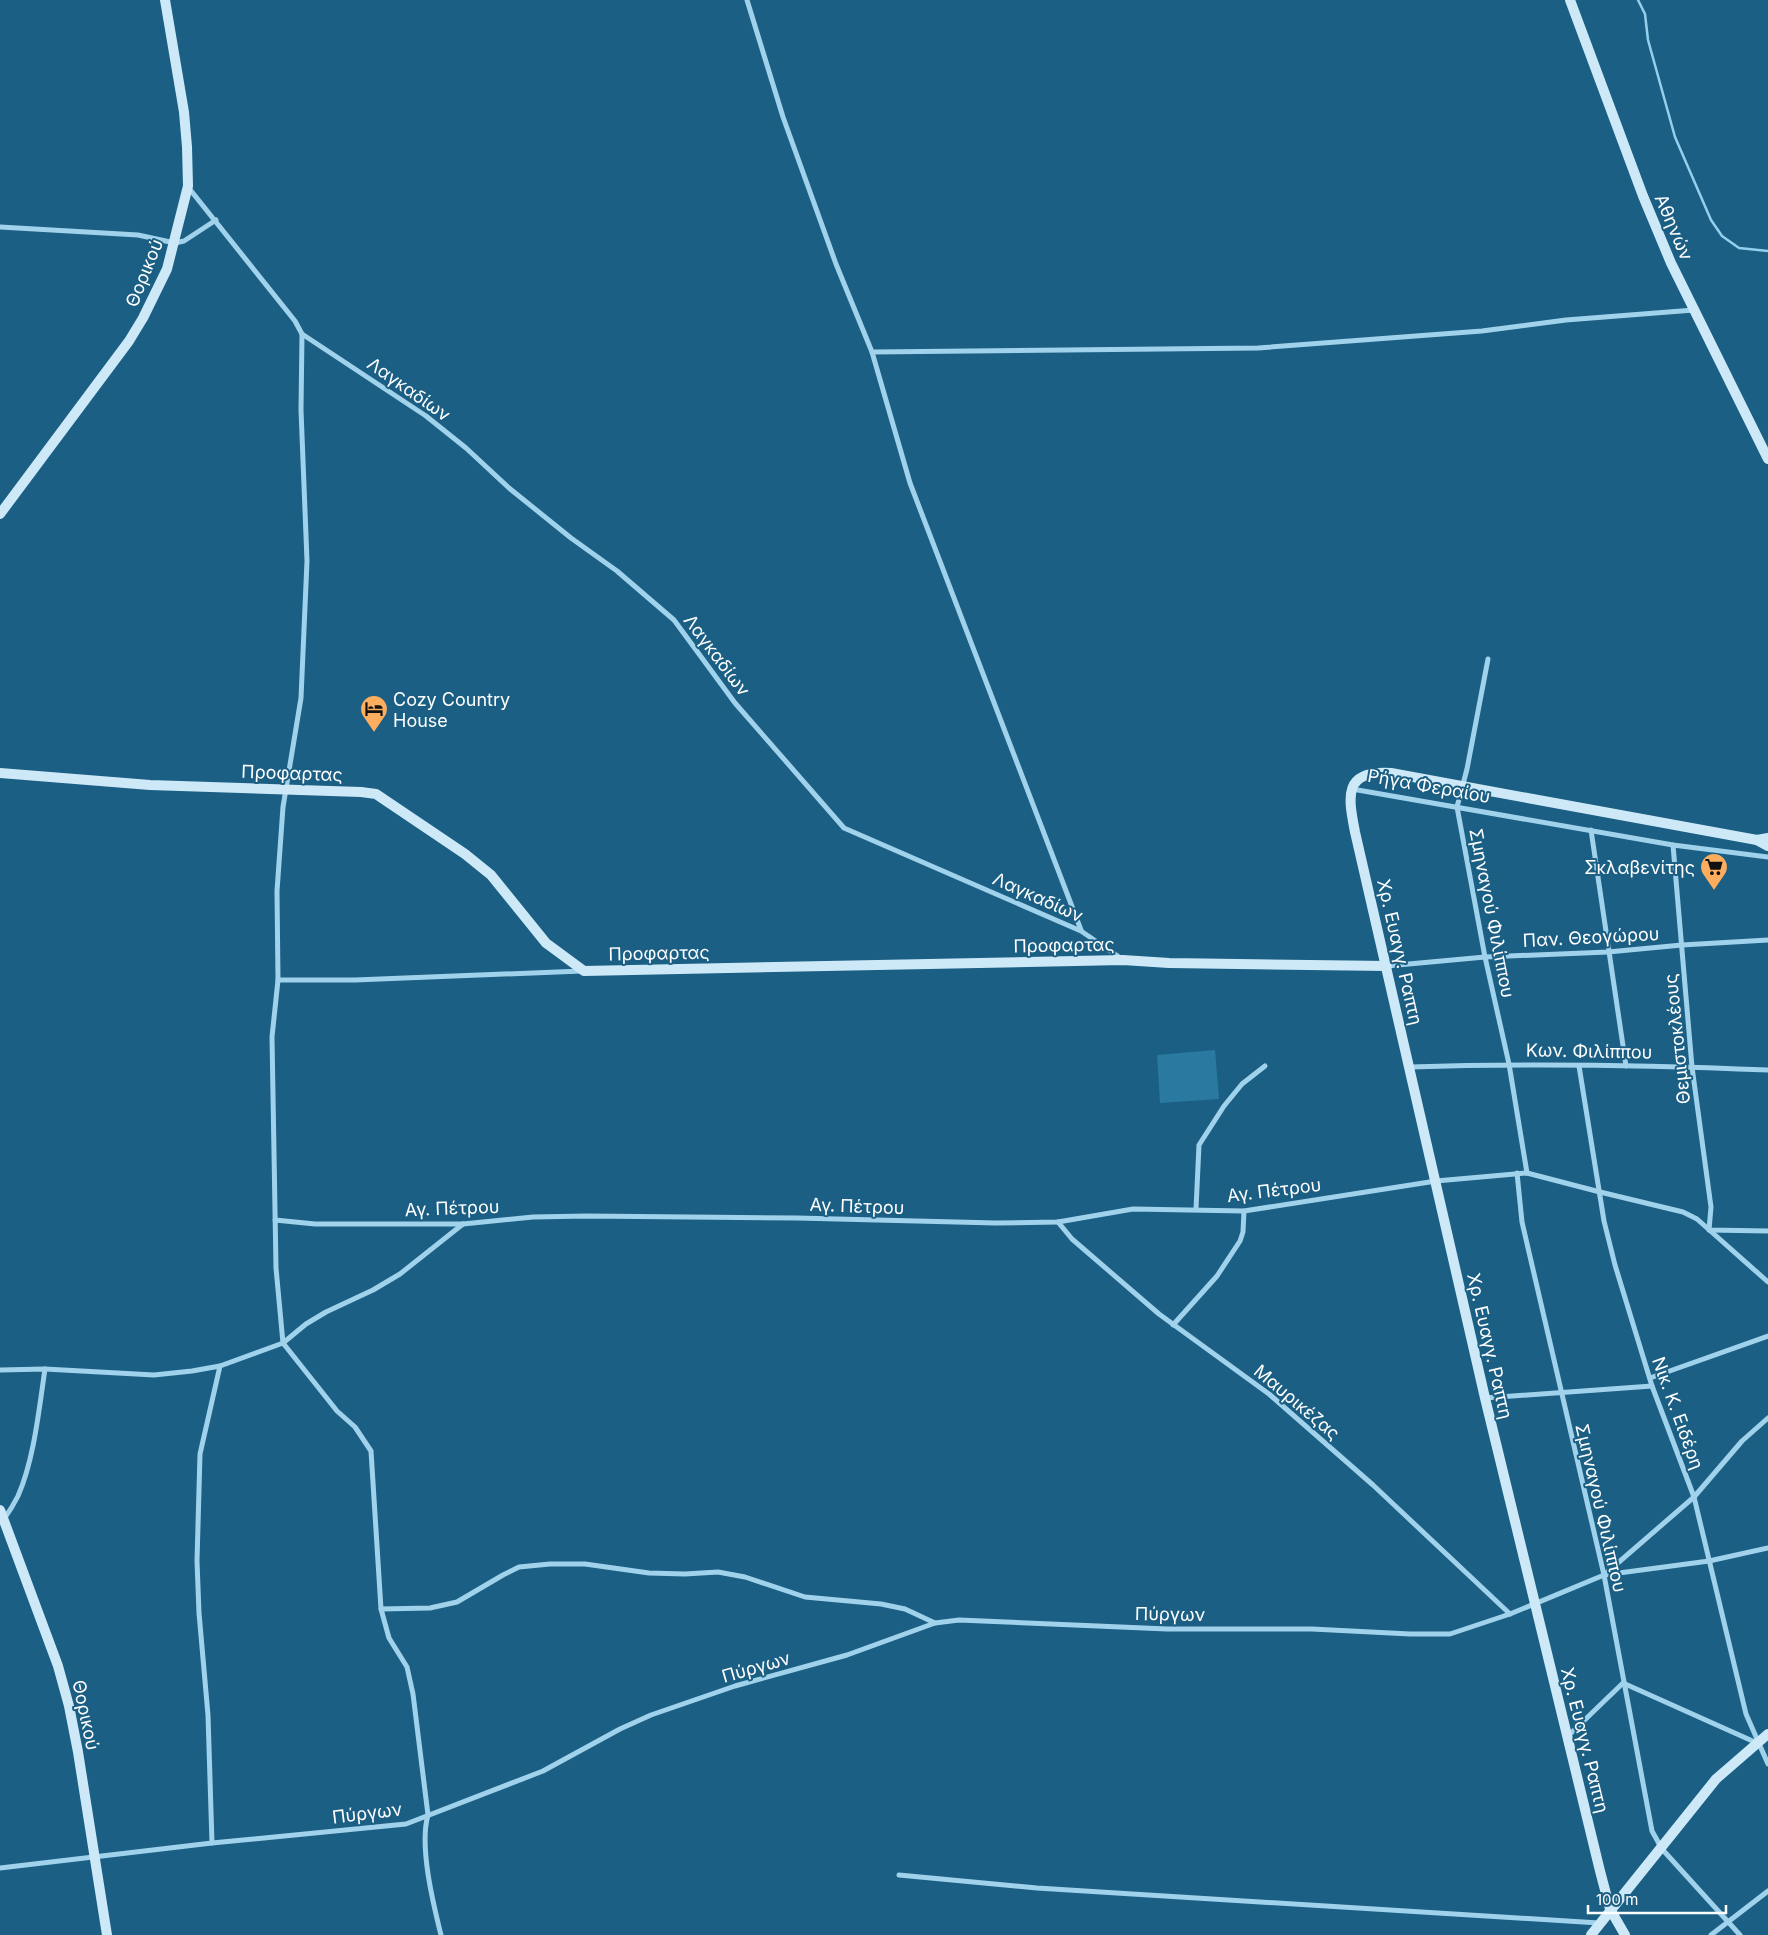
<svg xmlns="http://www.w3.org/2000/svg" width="1768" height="1935" font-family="Inter,sans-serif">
	<rect width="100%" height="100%" fill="#1b5f84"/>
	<path fill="#2a79a1" d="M1215 1050 1219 1099 1160 1103 1157 1055Z"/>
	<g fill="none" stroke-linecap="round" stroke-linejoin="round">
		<path stroke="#94d0ed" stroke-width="2.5" d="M1638 0 1645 14 1648 40 1675 137 1711 220 1722 236 1739 248 1768 251"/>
		<g stroke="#a1d2eb" stroke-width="5">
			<path d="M747 0 783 117 836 264 872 352 910 483 1081 930"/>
			<path d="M188 187 295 321 302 334 301 410 307 561 301 698 283 807 277 891 278 980 272 1037 276 1268 283 1343 337 1411 355 1427 371 1451 381 1609 389 1638 407 1667 413 1694 428 1815C419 1846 433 1903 441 1935"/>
			<path d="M0 227 138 235 175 243 184 241 216 220"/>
			<path d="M302 334 426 416 466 448 509 488 571 538 617 571 674 620 735 703 844 828 1081 931 1122 959"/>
			<path d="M872 352 1258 348 1482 331 1566 320 1694 310"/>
			<path d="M1488 659 1467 769 1457 807 1485 957 1509 1064 1527 1173"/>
			<path d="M1352 789 1673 845 1768 857"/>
			<path d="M1591 830 1626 1066"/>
			<path d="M1673 845 1692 1067 1711 1207 1709 1230 1768 1231"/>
			<path d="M1387 966 1485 957 1608 952 1682 945 1768 940"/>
			<path d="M278 980H355L582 971"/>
			<path d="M1579 1066 1604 1221 1615 1265 1652 1386 1694 1497 1746 1714 1768 1764"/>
			<path d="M1410 1067C1529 1063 1649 1065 1768 1070"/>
			<path d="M1517 1173 1522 1222 1604 1575 1652 1831 1662 1849 1740 1935"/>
			<path d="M1196 1209 1199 1145 1224 1106 1242 1084 1265 1066"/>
			<path d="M275 1220 315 1224H463L533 1217 587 1216 797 1218 996 1223 1058 1222 1133 1209 1244 1211 1436 1181 1527 1173 1600 1192 1683 1212 1697 1219 1768 1282"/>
			<path d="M1058 1222 1072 1239 1159 1314 1269 1394 1373 1485 1510 1614"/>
			<path d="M1173 1325 1217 1276 1240 1241 1243 1232 1244 1211"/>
			<path d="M45 1369 154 1375 192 1371 220 1366"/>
			<path d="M0 1370 45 1369C39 1409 34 1460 18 1496 14 1504 9 1512 4 1519"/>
			<path d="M1650 1378 1768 1336"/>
			<path d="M1485 1398 1652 1386"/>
			<path d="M1604 1575 1709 1561 1768 1548"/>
			<path d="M381 1609 430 1608 457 1602 503 1575 519 1567 550 1564H585L649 1573 685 1574 718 1572 745 1577 805 1597 881 1604 905 1609 935 1623"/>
			<path d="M1568 1736 1623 1683 1757 1743"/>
			<path d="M212 1843 208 1715 199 1613 197 1561 200 1454 220 1366 283 1343 306 1324 326 1312 373 1290 400 1274 463 1224"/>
			<path d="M0 1868 212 1843 406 1824 543 1771 620 1729 651 1715 735 1686 847 1655 935 1623 959 1620 1167 1629H1312L1410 1634H1450L1510 1614 1604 1575 1694 1497 1742 1441 1768 1418"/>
			<path d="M899 1875 1037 1888 1599 1923"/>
			<path d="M1711 1935 1768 1891"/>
		</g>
		<g stroke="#cde9f8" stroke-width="10">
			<path d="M1570 0 1643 196 1671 263 1768 459"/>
			<path d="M0 514 129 341 143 318 167 269 188 186 187 147 184 112 165 0"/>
			<path d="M0 773 150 785 361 792 376 794 465 854 491 875 546 943 584 971 1123 960 1169 963 1387 966"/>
			<path d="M1757 840 1768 846"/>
			<path d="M0 1510 58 1666 69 1706 78 1752 107 1935"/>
			<path d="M1591 1935 1716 1779 1768 1734"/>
			<path d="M1625 1935 1610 1909 1600 1871 1485 1398 1355 832C1348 796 1343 770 1391 773L1757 840 1768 838"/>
		</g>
	</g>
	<defs>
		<symbol id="hotel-pin" viewBox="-11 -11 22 30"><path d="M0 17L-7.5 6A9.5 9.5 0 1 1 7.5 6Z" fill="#fcad5e" stroke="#1b5f84"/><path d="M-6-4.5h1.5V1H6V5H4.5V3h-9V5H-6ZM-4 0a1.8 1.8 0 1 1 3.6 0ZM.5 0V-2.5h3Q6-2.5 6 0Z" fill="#111"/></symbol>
		<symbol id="supermarket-pin" viewBox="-11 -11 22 30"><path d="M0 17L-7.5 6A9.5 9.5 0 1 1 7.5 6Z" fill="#fcad5e" stroke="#1b5f84"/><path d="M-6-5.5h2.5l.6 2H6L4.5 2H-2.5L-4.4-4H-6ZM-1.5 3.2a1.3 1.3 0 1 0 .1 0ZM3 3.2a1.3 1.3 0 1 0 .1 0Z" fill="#111"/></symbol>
	</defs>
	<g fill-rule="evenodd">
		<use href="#hotel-pin" x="358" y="693" width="32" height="43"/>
		<use href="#supermarket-pin" x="1698" y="851" width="32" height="43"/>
	</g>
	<g text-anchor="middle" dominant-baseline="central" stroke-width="4" stroke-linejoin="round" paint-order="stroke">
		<g font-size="18" fill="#fff" stroke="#1b5f84">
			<text transform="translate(1674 227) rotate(67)">Αθηνών</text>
			<text transform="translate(144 273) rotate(-68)">Θορικού</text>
			<text transform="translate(409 389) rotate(35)">Λαγκαδίων</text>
			<text transform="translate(717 655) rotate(53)">Λαγκαδίων</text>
			<text transform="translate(292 773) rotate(2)">Προφαρτας</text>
			<text transform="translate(1429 786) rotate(10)">Ρήγα Φεραίου</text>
			<text transform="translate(1038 897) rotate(24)">Λαγκαδίων</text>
			<text transform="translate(1492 913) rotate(79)">Σμηναγού Φιλίππου</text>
			<text transform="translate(1591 937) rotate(-3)">Παν. Θεογώρου</text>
			<text transform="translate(1064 945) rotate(-1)">Προφαρτας</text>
			<text transform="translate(1400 952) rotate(77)">Χρ. Ευαγγ. Ραπτη</text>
			<text transform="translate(659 953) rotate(-1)">Προφαρτας</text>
			<text transform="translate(1677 1039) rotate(-96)">Θεμιστοκλέους</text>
			<text transform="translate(1589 1051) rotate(1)">Κων. Φιλίππου</text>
			<text transform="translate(1274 1190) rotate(-7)">Αγ. Πέτρου</text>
			<text transform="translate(857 1206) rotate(2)">Αγ. Πέτρου</text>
			<text transform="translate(452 1208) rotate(-2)">Αγ. Πέτρου</text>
			<text transform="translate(1490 1346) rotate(77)">Χρ. Ευαγγ. Ραπτη</text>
			<text transform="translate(1297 1402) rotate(40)">Μαυρικέζας</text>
			<text transform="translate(1678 1413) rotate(70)">Νικ. Κ. Ειδέρη</text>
			<text transform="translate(1601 1508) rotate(77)">Σμηναγού Φιλίππου</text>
			<text transform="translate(1170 1614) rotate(1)">Πύργων</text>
			<text transform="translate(756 1667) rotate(-16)">Πύργων</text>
			<text transform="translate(86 1715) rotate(78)">Θορικού</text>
			<text transform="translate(1585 1740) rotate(76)">Χρ. Ευαγγ. Ραπτη</text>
			<text transform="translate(367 1813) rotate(-7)">Πύργων</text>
		</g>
		<g font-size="18" fill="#fff" stroke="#1b5f84" text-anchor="start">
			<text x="393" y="699">Cozy Country<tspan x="393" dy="21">House</tspan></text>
			<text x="1695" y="867" text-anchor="end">Σκλαβενίτης</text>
		</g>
	</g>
	<path d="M1588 1905v8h138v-8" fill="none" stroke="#ffffff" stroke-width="2.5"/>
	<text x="1596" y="1905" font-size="15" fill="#ffffff" stroke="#1b5f84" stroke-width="4" paint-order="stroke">100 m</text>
</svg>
